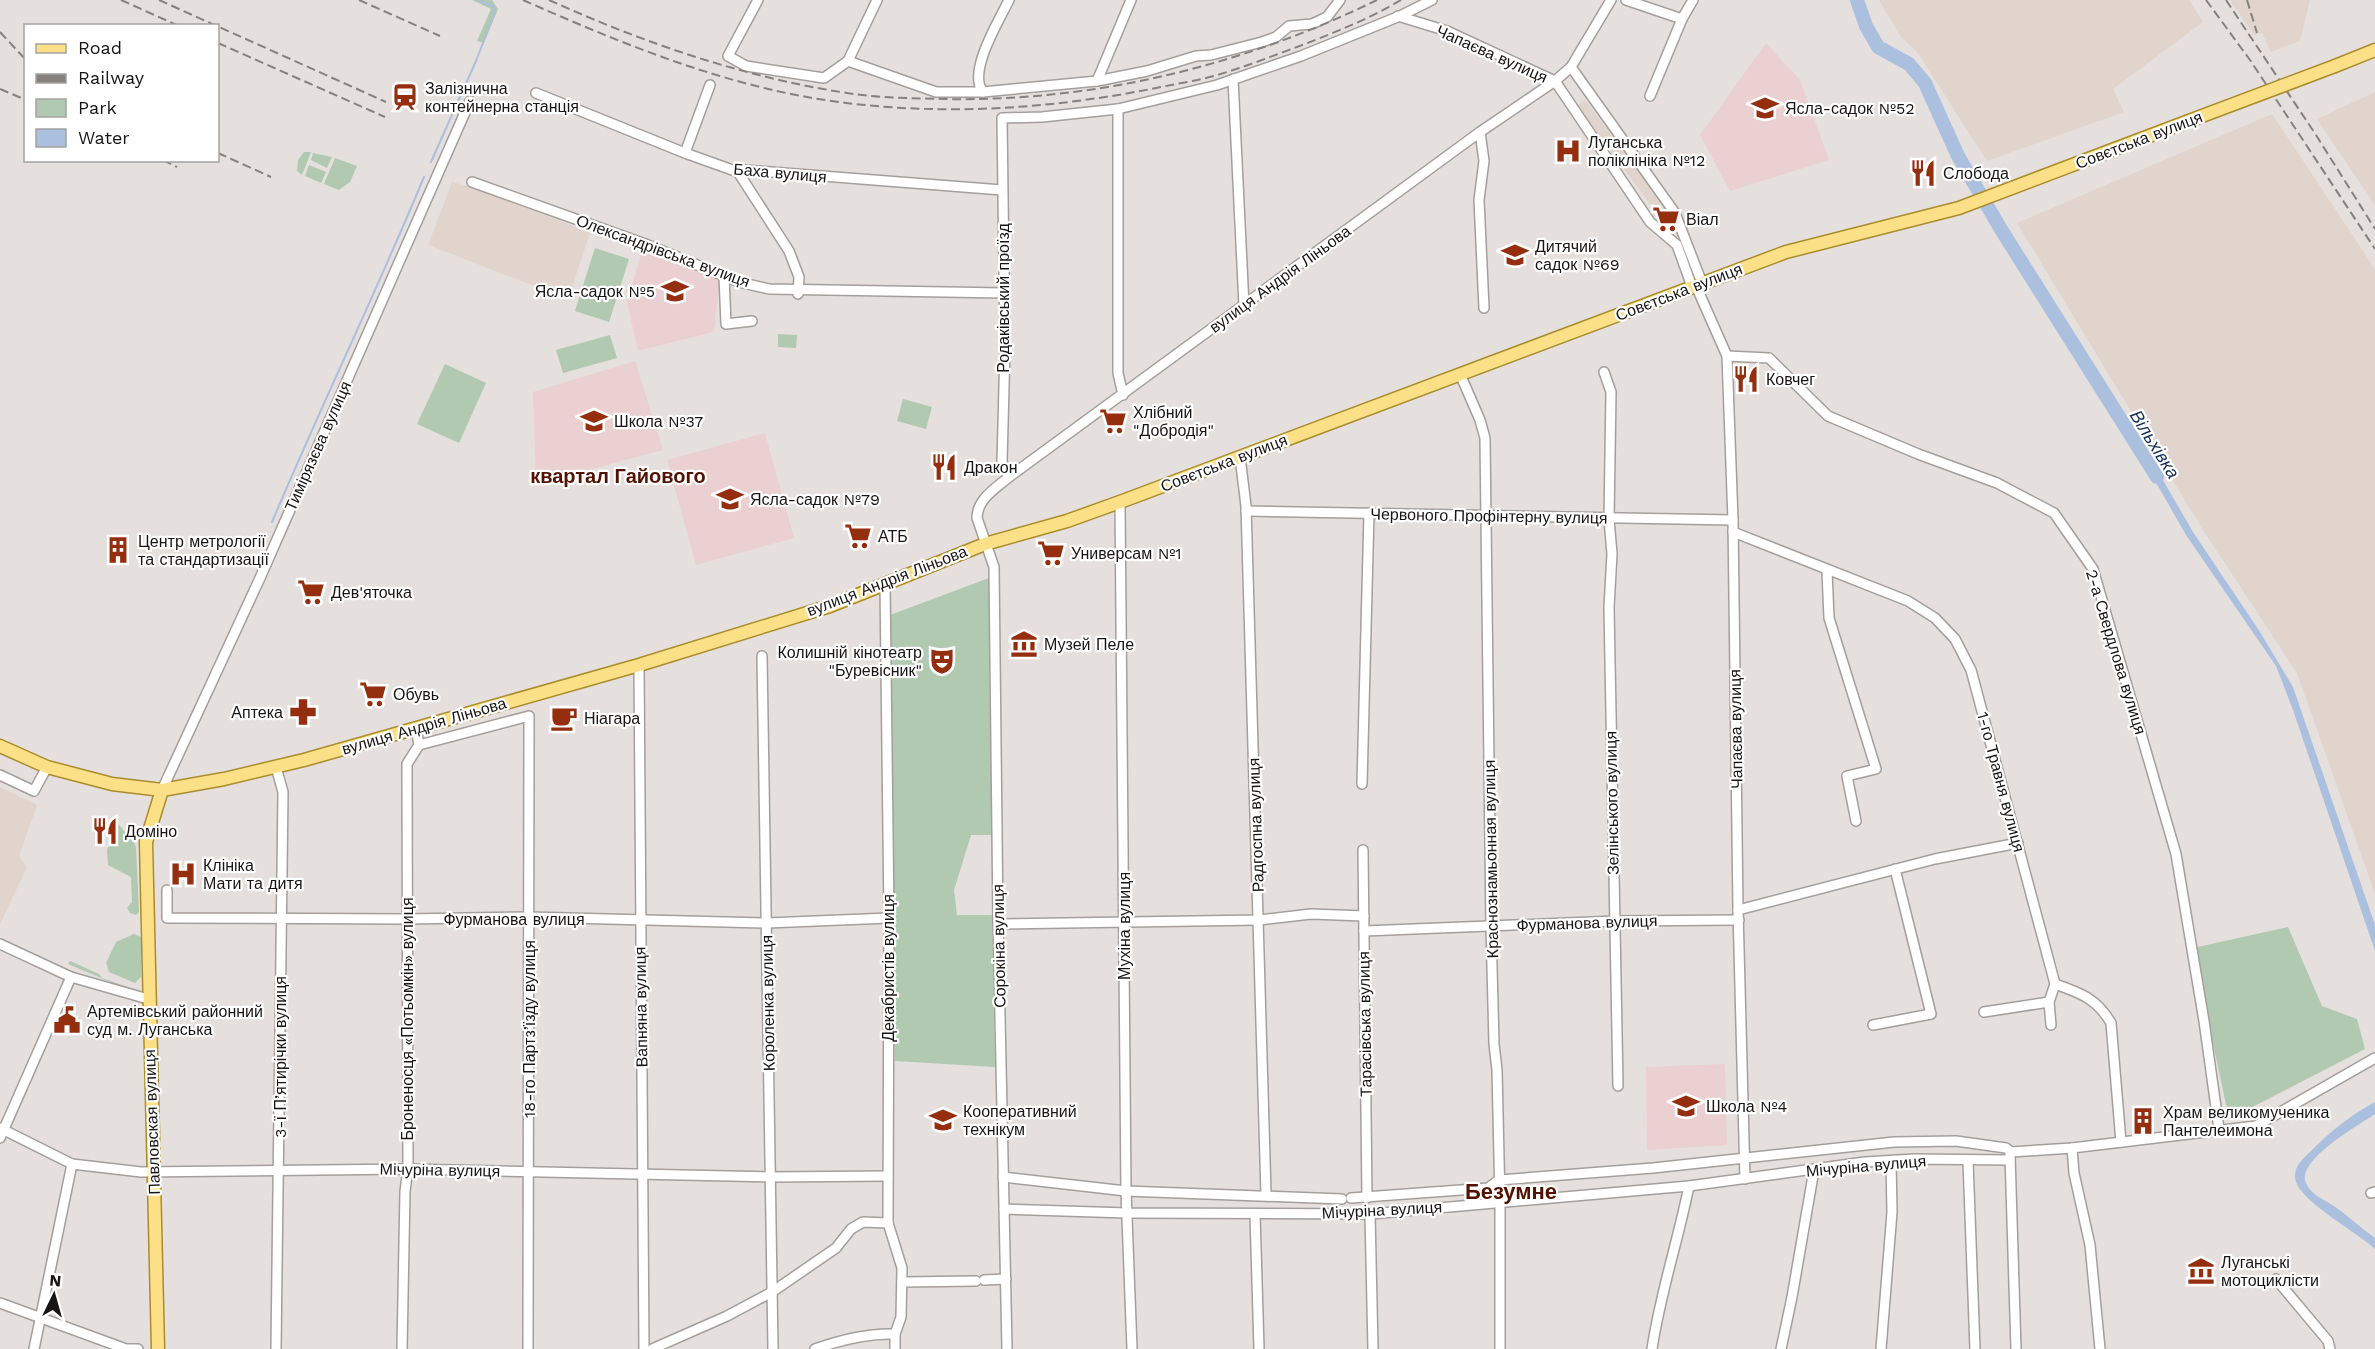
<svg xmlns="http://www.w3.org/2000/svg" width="2375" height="1349" font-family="'Work Sans',sans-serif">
	<rect width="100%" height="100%" fill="#e5e0dd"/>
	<g fill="#e1d4cd">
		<path d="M1879 0H2189L2203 22 2113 89 2124 112 1987 161 1917 52 1900 36Z"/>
		<path d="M2230 0H2310L2300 41 2271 52 2262 33 2254 35Z"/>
		<path d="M2375 92V205L2317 119Z"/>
		<path d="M1585 100 1673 218 1665 224 1577 106Z"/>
		<path d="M2272 114 2375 269V894L2297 673 2201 527 2017 223Z"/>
		<path d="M452 182 487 191 590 233 568 299 428 245Z"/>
		<path d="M0 787 37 805 19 856 27 867 0 924Z"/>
	</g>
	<g fill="#ead0d0">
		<path d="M1766 43 1800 80 1829 160 1730 191 1700 135Z"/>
		<path d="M642 251 720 280 714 332 638 351 627 302Z"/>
		<path d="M635 361 663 450 536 484 533 392Z"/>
		<path d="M765 433 794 538 696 565 667 460Z"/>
		<path d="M1725 1064 1727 1145 1647 1150 1646 1067Z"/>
	</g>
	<g fill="#b1c8b1">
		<path d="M472 0H492L498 9 484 43 477 41 491 9Z"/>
		<path d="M304 152H311L302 175 297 171 298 160Z"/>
		<path d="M313 153 332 157 327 168 311 160Z"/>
		<path d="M335 158 357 166 350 182 339 190 324 184Z"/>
		<path d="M309 165 326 172 321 183 305 176Z"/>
		<path d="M595 248 629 259 609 322 575 311Z"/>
		<path d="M778 334 797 335 796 348 778 347Z"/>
		<path d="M610 335 617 358 563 373 556 350Z"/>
		<path d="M445 364 486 383 459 443 417 424Z"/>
		<path d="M903 399 932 407 926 429 897 421Z"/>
		<path d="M989 578 992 835H971L954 890 957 915H992L995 1067 895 1061 890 615Z"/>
		<path d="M118 824 134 842 136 847 139 912 136 915 130 913 127 908 132 902 131 877 108 865 107 850Z"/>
		<path d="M2288 927 2322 1006 2357 1019 2365 1049 2229 1119 2193 948Z"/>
		<path d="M134 934 141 937V977L135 983 109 972 106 963 116 942Z"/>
		<path d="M70 961 99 974 102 978 136 990V993L68 964Z"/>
	</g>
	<g fill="#abbfde">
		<path d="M2152 461 2193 532 2260 632 2293 687 2375 925V951L2293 710 2276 666 2186 535 2146 465Z"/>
		<path d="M2375 1102V1114C2359 1125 2296 1160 2306 1183 2311 1195 2325 1200 2334 1206 2348 1216 2361 1228 2375 1238V1249C2358 1232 2294 1199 2295 1176 2295 1164 2305 1157 2312 1150 2330 1132 2352 1114 2375 1102Z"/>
	</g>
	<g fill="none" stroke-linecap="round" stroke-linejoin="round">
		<g stroke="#abbfde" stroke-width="2">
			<path d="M431 162 476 61 495 12 494 7 478 0"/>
			<path d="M272 522C321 406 376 293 424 177"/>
		</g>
		<path stroke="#abbfde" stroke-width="14" d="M1857 0 1866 26 1878 47 1909 64 1925 83 1958 156 2002 231 2157 477"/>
		<defs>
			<g id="minor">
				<path d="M758 0 728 56 746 66 824 78 848 61 936 92H983L1097 81 1147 71 1196 56 1211 55 1262 42 1276 37 1289 26 1312 24 1327 17 1340 0"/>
				<path d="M1626 0 1682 19"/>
				<path d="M1398 16 1447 31 1555 81 1650 222 1677 245 1692 287"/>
				<path d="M848 61 877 0"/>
				<path d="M1571 67 1675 213 1702 283"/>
				<path d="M1233 79 1244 306"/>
				<path d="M1097 81 1131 0"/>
				<path d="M983 92C967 72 999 21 1009 0"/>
				<path d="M536 93 685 153 738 172 745 170 1002 190"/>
				<path d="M1650 96 1682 19 1693 0"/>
				<path d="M1118 109V373L1123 395"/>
				<path d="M1480 132 1484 161 1479 200 1484 308"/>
				<path d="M685 153 710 85"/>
				<path d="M738 172 789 251 799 277 798 294"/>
				<path d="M472 182 648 245 739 282 769 289 1004 293"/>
				<path d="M724 276 726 324 752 321"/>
				<path d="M1696 286 1727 356 1733 520 1738 910 1745 1179"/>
				<path d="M1727 356 1769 358 1828 416 1918 454 1997 483 2054 513 2093 569 2176 854 2204 1021 2219 1129"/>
				<path d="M1604 372 1611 392 1609 519 1612 554 1609 607 1618 1086"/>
				<path d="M1460 374 1480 420 1485 438 1491 927 1494 1044 1497 1070 1500 1202V1349"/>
				<path d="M1240 457 1246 506 1266 1194"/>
				<path d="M1009 477 1002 462 1005 348 1002 118 1042 117 1118 109 1217 85 1301 56 1400 16 1432 0"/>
				<path d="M1120 502 1126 1191 1132 1349"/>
				<path d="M1246 511 1733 520"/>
				<path d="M1733 532 1908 601 1935 618 1955 639 1971 670 2055 984C2081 993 2097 999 2111 1023L2121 1142"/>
				<path d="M1827 571 1829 618 1876 769 1847 776 1856 821"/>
				<path d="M885 583 889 918 888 1223 902 1268 901 1317 895 1334V1349"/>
				<path d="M762 656 773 1349"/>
				<path d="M639 665 644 1349"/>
				<path d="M419 745 529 716 528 1349"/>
				<path d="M276 767 283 792 276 1349"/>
				<path d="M0 775 34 791 47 767"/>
				<path d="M1362 784 1369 513"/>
				<path d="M162 790 260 578 470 101"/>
				<path d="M1363 850 1367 1198"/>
				<path d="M167 890V918L406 919 529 917 767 923 889 918"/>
				<path d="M1738 910 1935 859 2018 843"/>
				<path d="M999 924 1259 920 1311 914 1364 916"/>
				<path d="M1364 931 1616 921 1739 920"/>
				<path d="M0 944 71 977 148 999"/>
				<path d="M1984 1012 2049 1002"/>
				<path d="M1873 1025 1931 1014 1895 869"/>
				<path d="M2051 1025 2049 1002 2055 984"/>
				<path d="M0 1128 72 1164 141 1172 408 1169 771 1177 888 1176"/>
				<path d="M0 1138 71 977"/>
				<path d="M2072 1148 2074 1173 2090 1245 2100 1349"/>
				<path d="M2010 1155 2016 1349"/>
				<path d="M1968 1161 1975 1349"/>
				<path d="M1003 1177 1126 1191 1342 1199"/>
				<path d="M2371 1193 2375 1192"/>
				<path d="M1351 1198 1488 1188 1499 1180 1653 1168 1894 1142 1956 1141 2006 1148 2011 1152 2072 1148 2256 1126 2375 1058"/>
				<path d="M1004 1209 1127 1213 1370 1214 1689 1186 1865 1162 1914 1159 2010 1160"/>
				<path d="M1255 1214 1259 1349"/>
				<path d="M1370 1214 1373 1349"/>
				<path d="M2276 1279 2328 1341 2330 1349"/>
				<path d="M984 1280 1006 1279"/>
				<path d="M902 1282 976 1281"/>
				<path d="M0 1303 126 1349H138"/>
				<path d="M34 1349 72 1164"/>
				<path d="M402 1349 405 1191 408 1169 407 764 419 745 416 728"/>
				<path d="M652 1349 727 1316 772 1292 836 1248 851 1229 863 1222 888 1223"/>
				<path d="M815 1349C840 1340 869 1333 895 1334"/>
				<path d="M1007 1349 998 921 994 567 977 518C977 499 996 488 1009 477L1480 132 1555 81 1571 67 1611 0"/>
				<path d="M1652 1349C1660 1294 1678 1241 1689 1186"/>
				<path d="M1781 1349 1792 1297 1814 1170"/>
				<path d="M1881 1349 1892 1212 1891 1161"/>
			</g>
			<g id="major">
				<path d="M2335 66 2375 50"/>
				<path d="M0 746 47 767 112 784 162 790 224 779 304 760 639 665 830 606 985 544 1067 521 1120 502 1786 252 1959 208 2186 122"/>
				<path d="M158 1349 146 842 162 790"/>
			</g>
		</defs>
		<use href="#minor" stroke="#a49f9c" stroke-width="12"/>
		<use href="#major" stroke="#ab8c2c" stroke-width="15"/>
		<use href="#minor" stroke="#fff" stroke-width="9"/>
		<use href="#major" stroke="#fce088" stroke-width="12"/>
		<g stroke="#85817f" stroke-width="2" stroke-dasharray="9 4.5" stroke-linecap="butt">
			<path d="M121 0 179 26"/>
			<path d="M159 0 386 102"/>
			<path d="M359 0 440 36"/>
			<path d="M523 0C609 38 698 75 791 94 911 118 1036 112 1156 88 1175 84 1195 81 1214 76 1245 67 1275 55 1305 44 1338 31 1371 18 1401 0"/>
			<path d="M549 0C644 43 743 77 847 93 879 98 911 98 943 99 1094 102 1242 66 1377 0"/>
			<path d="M2206 0 2250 60 2375 249"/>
			<path d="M2226 0 2316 135 2375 229"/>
			<path d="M2247 0 2257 33"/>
			<path d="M0 32 26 60"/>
			<path d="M218 43 385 117"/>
			<path d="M0 89 26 100"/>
			<path d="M218 153 271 177"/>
			<path d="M163 160 177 167"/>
		</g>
		<defs>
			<path id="major-bridge" d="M2186 122 2335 66"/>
		</defs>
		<use href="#major-bridge" stroke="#ab8c2c" stroke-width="15" stroke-linecap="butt"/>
		<use href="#major-bridge" stroke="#fce088" stroke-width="12"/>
	</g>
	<defs>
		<symbol id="station-bare" viewBox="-9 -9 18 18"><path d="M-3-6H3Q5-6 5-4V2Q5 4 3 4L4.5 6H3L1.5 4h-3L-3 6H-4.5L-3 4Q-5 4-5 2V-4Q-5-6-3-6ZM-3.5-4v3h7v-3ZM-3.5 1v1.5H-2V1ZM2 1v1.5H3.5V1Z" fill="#952e0e" stroke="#fff" stroke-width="2.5" paint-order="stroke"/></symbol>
		<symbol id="school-bare" viewBox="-9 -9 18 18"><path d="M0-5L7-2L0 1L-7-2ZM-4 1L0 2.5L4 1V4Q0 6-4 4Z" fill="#952e0e" stroke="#fff" stroke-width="2.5" paint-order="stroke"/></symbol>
		<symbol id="hospital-bare" viewBox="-9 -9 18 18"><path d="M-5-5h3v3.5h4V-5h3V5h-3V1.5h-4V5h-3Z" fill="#952e0e" stroke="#fff" stroke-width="2.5" paint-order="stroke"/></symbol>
		<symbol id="restaurant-bare" viewBox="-9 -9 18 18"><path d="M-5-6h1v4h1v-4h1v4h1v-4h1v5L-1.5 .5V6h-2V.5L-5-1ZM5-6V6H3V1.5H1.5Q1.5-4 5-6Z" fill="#952e0e" stroke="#fff" stroke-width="2.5" paint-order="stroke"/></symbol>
		<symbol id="supermarket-bare" viewBox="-9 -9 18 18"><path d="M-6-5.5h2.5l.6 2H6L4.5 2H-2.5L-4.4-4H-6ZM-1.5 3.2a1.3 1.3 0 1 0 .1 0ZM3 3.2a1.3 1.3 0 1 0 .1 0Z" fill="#952e0e" stroke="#fff" stroke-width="2.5" paint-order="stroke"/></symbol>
		<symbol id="building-bare" viewBox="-9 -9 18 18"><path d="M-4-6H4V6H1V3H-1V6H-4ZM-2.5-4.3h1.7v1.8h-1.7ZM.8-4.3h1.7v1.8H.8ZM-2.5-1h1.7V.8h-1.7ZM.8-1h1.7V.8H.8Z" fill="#952e0e" stroke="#fff" stroke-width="2.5" paint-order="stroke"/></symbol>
		<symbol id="museum-bare" viewBox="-9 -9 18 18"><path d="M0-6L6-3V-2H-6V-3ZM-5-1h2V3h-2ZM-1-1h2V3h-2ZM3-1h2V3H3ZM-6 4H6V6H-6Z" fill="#952e0e" stroke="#fff" stroke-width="2.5" paint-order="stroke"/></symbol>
		<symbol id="theatre-bare" viewBox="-9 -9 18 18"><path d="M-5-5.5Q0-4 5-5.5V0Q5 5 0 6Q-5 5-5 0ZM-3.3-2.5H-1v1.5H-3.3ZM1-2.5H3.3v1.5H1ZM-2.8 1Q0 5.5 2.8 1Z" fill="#952e0e" stroke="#fff" stroke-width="2.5" paint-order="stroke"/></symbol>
		<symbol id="pharmacy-bare" viewBox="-9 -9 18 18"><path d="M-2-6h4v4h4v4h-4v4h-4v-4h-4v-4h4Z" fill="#952e0e" stroke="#fff" stroke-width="2.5" paint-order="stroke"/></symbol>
		<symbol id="cafe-bare" viewBox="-9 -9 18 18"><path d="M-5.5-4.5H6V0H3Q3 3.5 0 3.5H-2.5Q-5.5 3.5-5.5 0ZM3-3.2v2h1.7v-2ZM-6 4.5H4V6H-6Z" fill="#952e0e" stroke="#fff" stroke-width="2.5" paint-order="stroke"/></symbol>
		<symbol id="civic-bare" viewBox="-9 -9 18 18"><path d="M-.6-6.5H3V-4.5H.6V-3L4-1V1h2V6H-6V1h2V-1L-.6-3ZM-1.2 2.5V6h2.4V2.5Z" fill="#952e0e" stroke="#fff" stroke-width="2.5" paint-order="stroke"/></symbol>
		<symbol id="university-bare" viewBox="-9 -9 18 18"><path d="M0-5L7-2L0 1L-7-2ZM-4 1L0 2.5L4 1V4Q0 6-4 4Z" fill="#952e0e" stroke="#fff" stroke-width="2.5" paint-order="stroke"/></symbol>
	</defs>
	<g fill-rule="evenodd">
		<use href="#station-bare" x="386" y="78" width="38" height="38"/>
		<use href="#school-bare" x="1746" y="89" width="38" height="38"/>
		<use href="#hospital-bare" x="1549" y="132" width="38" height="38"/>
		<use href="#restaurant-bare" x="1904" y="154" width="38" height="38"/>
		<use href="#supermarket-bare" x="1647" y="200" width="38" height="38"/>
		<use href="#school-bare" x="1496" y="236" width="38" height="38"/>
		<use href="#school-bare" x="656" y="272" width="38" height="38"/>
		<use href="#restaurant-bare" x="1727" y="360" width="38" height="38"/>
		<use href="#school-bare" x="575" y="402" width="38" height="38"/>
		<use href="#supermarket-bare" x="1094" y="402" width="38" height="38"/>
		<use href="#restaurant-bare" x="925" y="448" width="38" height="38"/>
		<use href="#school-bare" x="711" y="480" width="38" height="38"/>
		<use href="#supermarket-bare" x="839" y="517" width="38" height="38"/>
		<use href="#building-bare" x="99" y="531" width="38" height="38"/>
		<use href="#supermarket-bare" x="1032" y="534" width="38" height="38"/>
		<use href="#supermarket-bare" x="292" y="573" width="38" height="38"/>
		<use href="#museum-bare" x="1005" y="625" width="38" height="38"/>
		<use href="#theatre-bare" x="923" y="642" width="38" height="38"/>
		<use href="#supermarket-bare" x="354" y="675" width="38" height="38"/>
		<use href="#pharmacy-bare" x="284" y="693" width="38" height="38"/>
		<use href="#cafe-bare" x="545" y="699" width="38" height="38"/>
		<use href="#restaurant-bare" x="86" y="812" width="38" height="38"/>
		<use href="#hospital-bare" x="164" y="855" width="38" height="38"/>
		<use href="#civic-bare" x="48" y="1001" width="38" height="38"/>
		<use href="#school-bare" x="1667" y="1087" width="38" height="38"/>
		<use href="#university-bare" x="924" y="1101" width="38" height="38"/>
		<use href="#building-bare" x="2124" y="1102" width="38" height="38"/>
		<use href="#museum-bare" x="2182" y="1252" width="38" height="38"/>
	</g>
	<g text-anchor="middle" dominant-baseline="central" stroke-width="4.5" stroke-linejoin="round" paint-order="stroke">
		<g font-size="16" fill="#181615" stroke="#fff">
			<text transform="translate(1492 54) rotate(24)">Чапаєва вулиця</text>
			<text transform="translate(2139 140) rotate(-21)">Совєтська вулиця</text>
			<text transform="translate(780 173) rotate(5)">Баха вулиця</text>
			<text transform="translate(663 251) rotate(20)">Олександрівська вулиця</text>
			<text transform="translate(1280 279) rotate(-36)">вулиця Андрія Ліньова</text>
			<text transform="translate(1679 292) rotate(-21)">Совєтська вулиця</text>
			<text transform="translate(1003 298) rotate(-90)">Родаківський проїзд</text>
			<text transform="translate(318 446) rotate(-66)">Тимірязєва вулиця</text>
			<text transform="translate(1224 463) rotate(-21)">Совєтська вулиця</text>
			<text transform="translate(1489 516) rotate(1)">Червоного Профінтерну вулиця</text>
			<text transform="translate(887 581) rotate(-21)">вулиця Андрія Ліньова</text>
			<text transform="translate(2116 652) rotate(73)">2-а Свердлова вулиця</text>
			<text transform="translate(424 726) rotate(-16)">вулиця Андрія Ліньова</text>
			<text transform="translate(1736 729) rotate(-91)">Чапаєва вулиця</text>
			<text transform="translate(2001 782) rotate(75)">1-го Травня вулиця</text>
			<text transform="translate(1612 803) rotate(-91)">Зелінського вулиця</text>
			<text transform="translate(1256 825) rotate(-92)">Радгоспна вулиця</text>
			<text transform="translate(1491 859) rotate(-91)">Краснознамьонная вулиця</text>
			<text x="514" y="919">Фурманова вулиця</text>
			<text transform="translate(1587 923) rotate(-2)">Фурманова вулиця</text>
			<text transform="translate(1124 926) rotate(-90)">Мухіна вулиця</text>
			<text transform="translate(999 946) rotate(-91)">Сорокіна вулиця</text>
			<text transform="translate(888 968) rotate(-90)">Декабристів вулиця</text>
			<text transform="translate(768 1003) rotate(-91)">Короленка вулиця</text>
			<text transform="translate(641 1007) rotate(-91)">Вапняна вулиця</text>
			<text transform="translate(407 1019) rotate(-90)">Броненосця «Потьомкін» вулиця</text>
			<text transform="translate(1365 1024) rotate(-91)">Тарасівська вулиця</text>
			<text transform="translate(529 1029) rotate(-90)">18-го Партз’їзду вулиця</text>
			<text transform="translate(280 1057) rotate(-90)">3-ї П’ятирічки вулиця</text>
			<text transform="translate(152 1122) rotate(-92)">Павловская вулиця</text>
			<text transform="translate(1866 1166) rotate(-5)">Мічуріна вулиця</text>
			<text transform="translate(440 1170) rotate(1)">Мічуріна вулиця</text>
			<text transform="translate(1382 1210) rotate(-3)">Мічуріна вулиця</text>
		</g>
		<g font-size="16" fill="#181615" stroke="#fff" text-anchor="start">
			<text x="425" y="88">Залізнична<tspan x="425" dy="18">контейнерна станція</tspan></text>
			<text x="1785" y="108">Ясла-садок №52</text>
			<text x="1588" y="142">Луганська<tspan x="1588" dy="18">поліклініка №12</tspan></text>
			<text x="1943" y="173">Слобода</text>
			<text x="1686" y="219">Віал</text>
			<text x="1535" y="246">Дитячий<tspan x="1535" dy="18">садок №69</tspan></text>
			<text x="655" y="291" text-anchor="end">Ясла-садок №5</text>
			<text x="1766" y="379">Ковчег</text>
			<text x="1133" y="412">Хлібний<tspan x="1133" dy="18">"Добродія"</tspan></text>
			<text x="614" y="421">Школа №37</text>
			<text x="964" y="467">Дракон</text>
			<text x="750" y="499">Ясла-садок №79</text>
			<text x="878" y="536">АТБ</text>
			<text x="138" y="541">Центр метрології<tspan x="138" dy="18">та стандартизації</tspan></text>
			<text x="1071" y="553">Универсам №1</text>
			<text x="331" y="592">Дев'яточка</text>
			<text x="1044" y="644">Музей Пеле</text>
			<text x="922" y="652" text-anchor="end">Колишній кінотеатр<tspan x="922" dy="18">"Буревісник"</tspan></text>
			<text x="393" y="694">Обувь</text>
			<text x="283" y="712" text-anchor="end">Аптека</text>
			<text x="584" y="718">Ніагара</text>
			<text x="125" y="831">Доміно</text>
			<text x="203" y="865">Клініка<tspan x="203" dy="18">Мати та дитя</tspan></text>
			<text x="87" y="1011">Артемівський районний<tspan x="87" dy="18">суд м. Луганська</tspan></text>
			<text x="1706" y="1106">Школа №4</text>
			<text x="963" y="1111">Кооперативний<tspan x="963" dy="18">технікум</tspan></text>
			<text x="2163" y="1112">Храм великомученика<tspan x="2163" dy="18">Пантелеимона</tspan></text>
			<text x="2221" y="1262">Луганські<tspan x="2221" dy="18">мотоциклісти</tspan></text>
		</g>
		<g font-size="18" font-style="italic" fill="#122c53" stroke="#fff">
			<text transform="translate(2155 444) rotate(58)">Вільхівка</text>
		</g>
		<g font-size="20" font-weight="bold" fill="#531200" stroke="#fff">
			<text x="618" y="476">квартал Гайового</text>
		</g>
		<g font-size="22" font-weight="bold" fill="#531200" stroke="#fff">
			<text x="1511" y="1191">Безумне</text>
		</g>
	</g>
	<rect x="24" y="24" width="195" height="138" fill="#ffffff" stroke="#a3a2a1" stroke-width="1.5"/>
	<rect x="36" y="44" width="30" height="9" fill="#fce088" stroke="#a3a2a1" stroke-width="1.5"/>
	<text x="78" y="54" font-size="18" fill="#181615">Road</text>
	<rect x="36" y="74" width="30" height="9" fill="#85817f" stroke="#a3a2a1" stroke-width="1.5"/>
	<text x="78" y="84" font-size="18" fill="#181615">Railway</text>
	<rect x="36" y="99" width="30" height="18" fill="#b1c8b1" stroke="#a3a2a1" stroke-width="1.5"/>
	<text x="78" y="114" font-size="18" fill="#181615">Park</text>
	<rect x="36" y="129" width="30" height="18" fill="#abbfde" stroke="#a3a2a1" stroke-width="1.5"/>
	<text x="78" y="144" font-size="18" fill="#181615">Water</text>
	<g transform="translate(54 1295) rotate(5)" stroke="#ffffff" stroke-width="4.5" paint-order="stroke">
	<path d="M0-4.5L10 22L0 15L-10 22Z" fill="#181615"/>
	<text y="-9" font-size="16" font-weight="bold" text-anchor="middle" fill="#181615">N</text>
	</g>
</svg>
